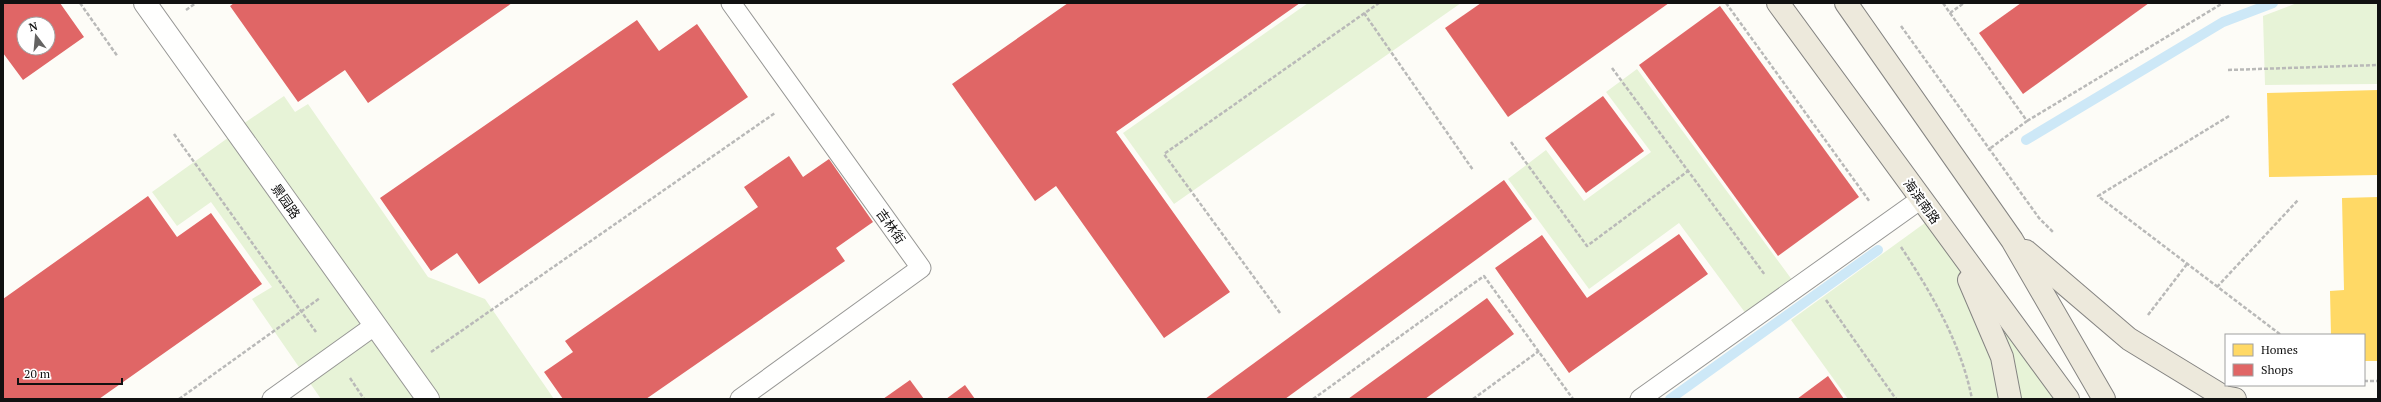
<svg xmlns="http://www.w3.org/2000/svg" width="2381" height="402" font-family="'PT Serif','Noto Sans SC',serif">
	<rect width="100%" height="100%" fill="#fdfcf7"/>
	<g fill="#e7f3d7">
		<path d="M1308 3H1461L1174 204 1123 133Z"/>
		<path d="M2297 3H2378V84L2265 85 2263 16Z"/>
		<path d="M1637 69 1798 288 1752 322 1679 223 1589 289 1508 179 1546 150 1584 201 1651 152 1606 92Z"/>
		<path d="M284 96 295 112 308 104 428 277 485 299 554 399H437L240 126Z"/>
		<path d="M232 135 421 399H321L252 299 272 287 211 202 177 226 152 192Z"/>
		<path d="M1929 220 2059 399H1848L1791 320Z"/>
	</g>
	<g fill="#ffd966">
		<path d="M2378 90V175L2269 177 2267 93Z"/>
		<path d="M2378 197V361H2364V335H2331L2330 291 2344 290 2342 198Z"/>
	</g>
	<g fill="#e06666" fill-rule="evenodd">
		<path d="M3 3H60L84 37 23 80 3 53ZM24 24H48V48H24Z"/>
		<path d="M234 3H512L368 103 345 70 298 102 230 6Z"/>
		<path d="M1068 3H1300L1116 132 1230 292 1164 338 1056 186 1035 201 952 84Z"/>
		<path d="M1481 3H1669L1508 117 1445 28Z"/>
		<path d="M2021 3H2149L2023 94 1979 33Z"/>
		<path d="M1720 6 1859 197 1778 256 1639 65Z"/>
		<path d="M637 20 659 51 697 24 748 97 479 284 457 253 431 271 380 198Z"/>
		<path d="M1603 96 1644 151 1586 193 1545 138Z"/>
		<path d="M789 156 803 177 829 159 873 222 836 248 845 261 646 399H563L544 372 573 352 565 341 758 207 744 187Z"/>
		<path d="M1504 180 1532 219 1285 399H1205Z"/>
		<path d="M148 196 177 237 211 213 262 284 99 399H3V299Z"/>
		<path d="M1679 234 1708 274 1569 373 1495 268 1542 235 1587 298Z"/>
		<path d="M1487 298 1514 334 1425 399H1348Z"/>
		<path d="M1828 376 1844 399H1797Z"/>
		<path d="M910 380 924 399H883Z"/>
		<path d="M965 385 975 399H946Z"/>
	</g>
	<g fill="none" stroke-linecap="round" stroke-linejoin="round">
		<g stroke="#cde8f7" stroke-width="10">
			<path d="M2026 140 2223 22 2273 3"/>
			<path d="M1670 399 1878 250"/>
		</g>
		<defs>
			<g id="service">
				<path d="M731 3 921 268 740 399"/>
				<path d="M272 399 374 326"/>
				<path d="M1640 399 1921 199"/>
			</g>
			<path id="minor" d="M145 3 428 399"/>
			<g id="primary">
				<path d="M1778 3 2068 399"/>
				<path d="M1846 3 2012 240 2104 399"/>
				<path d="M2026 251 2129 339 2224 397 2235 399"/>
				<path d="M1969 280 2002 357 2010 399"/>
			</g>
		</defs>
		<use href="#service" stroke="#979795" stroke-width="21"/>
		<use href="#minor" stroke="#979795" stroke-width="24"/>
		<use href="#primary" stroke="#858482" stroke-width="24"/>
		<g stroke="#b9b9b8" stroke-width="2.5" stroke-dasharray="4 2" stroke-linecap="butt">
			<path d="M80 3 118 57"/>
			<path d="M1726 3 1870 202"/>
			<path d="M1943 3 1950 13 1964 3"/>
			<path d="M186 10 196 3"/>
			<path d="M1364 13 1473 170"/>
			<path d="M1950 13 2027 121 1988 150"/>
			<path d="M1901 26 2039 218 2054 233"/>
			<path d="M1612 68 1765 275"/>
			<path d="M2228 70 2378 65"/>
			<path d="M2229 116 2098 196 2281 335"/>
			<path d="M2027 121 2223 3"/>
			<path d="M174 134 316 332"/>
			<path d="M1511 142 1587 246 1688 171"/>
			<path d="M1901 247C1932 294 1961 343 1972 399"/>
			<path d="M2217 287 2298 200"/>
			<path d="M1826 300 1896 399"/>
			<path d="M1280 313 1164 154 1379 3"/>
			<path d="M2148 315 2187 264"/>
			<path d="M431 352 775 113"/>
			<path d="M350 378 364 399"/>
			<path d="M2364 381H2378"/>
			<path d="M179 399 320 298"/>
			<path d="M1313 399 1484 276 1573 399"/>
			<path d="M1473 399 1539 351"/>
		</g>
		<use href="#service" stroke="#fffffe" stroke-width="19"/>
		<use href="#minor" stroke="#fffffe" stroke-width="22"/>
		<use href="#primary" stroke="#ede9dc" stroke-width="22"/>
	</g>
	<g text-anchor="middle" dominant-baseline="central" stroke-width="4" stroke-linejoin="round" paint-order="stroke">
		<g font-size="13" fill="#111" stroke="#fff">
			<text transform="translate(286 201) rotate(55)">景园路</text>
			<text transform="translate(1922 201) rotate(54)">海滨南路</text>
			<text transform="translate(891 226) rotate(55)">吉林街</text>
		</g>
	</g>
	<rect width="2381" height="402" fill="none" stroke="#111111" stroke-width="8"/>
	<rect x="2225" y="334" width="140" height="52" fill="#ffffff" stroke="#a0a0a0"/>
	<rect x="2233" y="344" width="20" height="12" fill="#ffd966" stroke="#a0a0a0"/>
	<text x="2261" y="354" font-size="12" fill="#111111">Homes</text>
	<rect x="2233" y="364" width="20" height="12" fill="#e06666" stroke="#a0a0a0"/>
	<text x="2261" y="374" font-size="12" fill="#111111">Shops</text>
	<g transform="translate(36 36) rotate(344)"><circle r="19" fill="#ffffff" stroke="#a0a0a0"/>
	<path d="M0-3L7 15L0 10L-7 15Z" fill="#646362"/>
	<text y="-6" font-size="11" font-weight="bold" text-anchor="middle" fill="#111111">N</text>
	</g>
	<path d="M18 378v6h104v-6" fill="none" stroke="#111111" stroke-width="2"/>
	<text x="24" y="378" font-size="12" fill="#111111" stroke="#ffffff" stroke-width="3" paint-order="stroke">20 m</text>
</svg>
